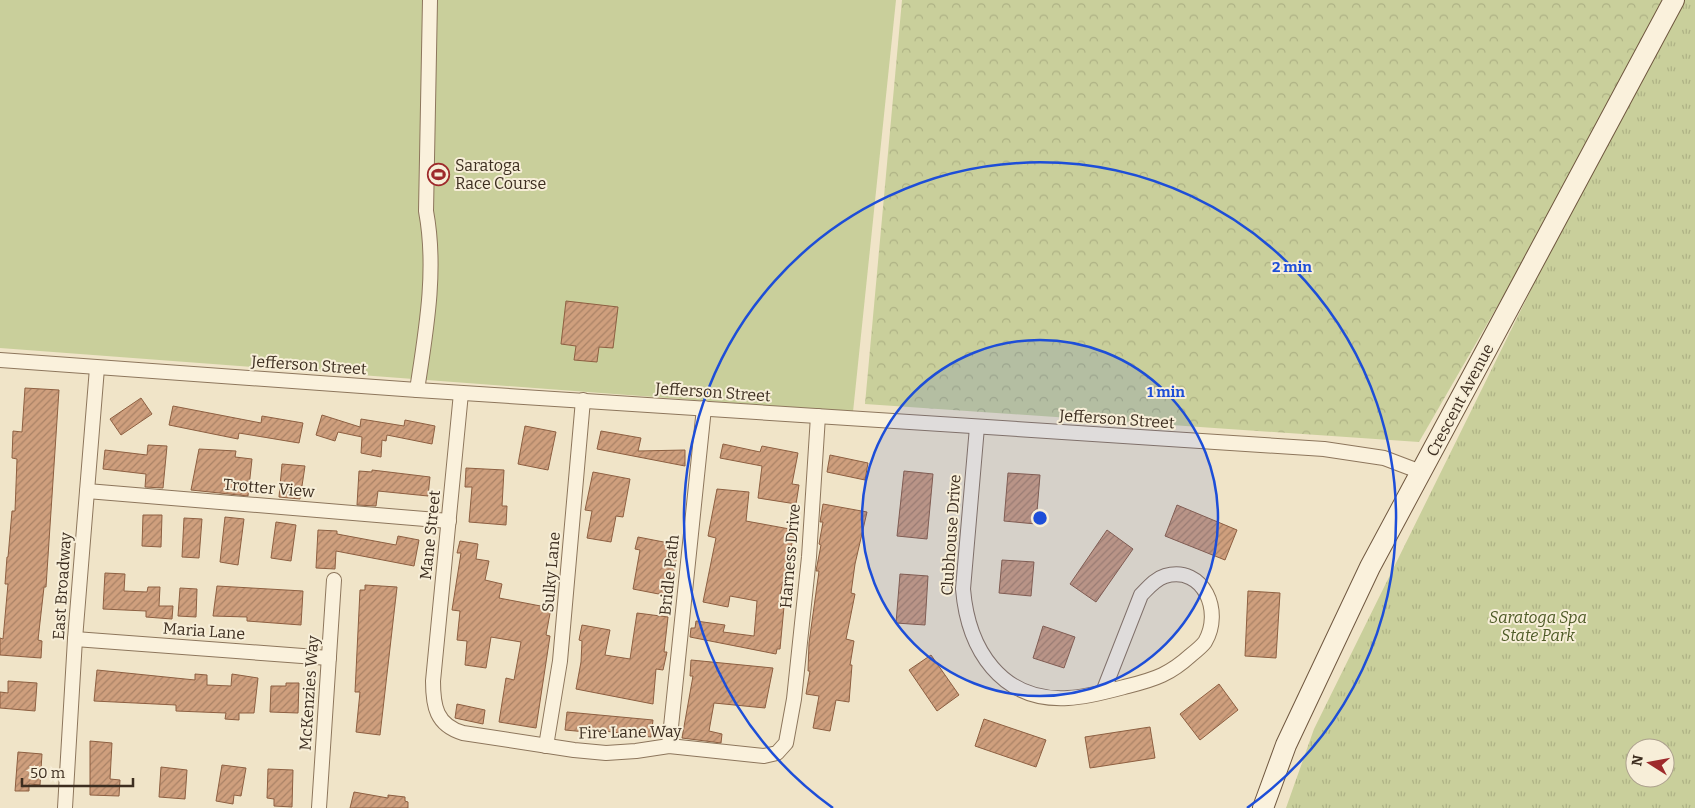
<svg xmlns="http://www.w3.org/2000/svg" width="1695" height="808" font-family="Bitter,serif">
	<defs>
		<pattern id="forest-crowns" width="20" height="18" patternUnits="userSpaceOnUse" patternTransform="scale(1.25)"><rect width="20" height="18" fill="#c9cf9b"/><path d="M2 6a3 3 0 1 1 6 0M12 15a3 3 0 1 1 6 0" fill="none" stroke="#aeb285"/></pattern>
		<pattern id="park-tufts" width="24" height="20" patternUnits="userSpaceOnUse" patternTransform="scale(1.25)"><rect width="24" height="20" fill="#c9cf9b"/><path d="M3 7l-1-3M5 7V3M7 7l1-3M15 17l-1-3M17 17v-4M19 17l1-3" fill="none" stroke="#aeb285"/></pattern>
		<pattern id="building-hatch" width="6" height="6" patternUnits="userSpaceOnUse" patternTransform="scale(1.25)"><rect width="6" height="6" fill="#cf9f7d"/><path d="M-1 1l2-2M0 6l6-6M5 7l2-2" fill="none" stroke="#a98266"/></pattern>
	</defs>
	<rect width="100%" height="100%" fill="#f0e4c8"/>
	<path fill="url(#forest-crowns)" d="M902 0H1674L1419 442 865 404Z"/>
	<path fill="url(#park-tufts)" fill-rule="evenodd" d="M1674 0H1695V808H1286L1314 729ZM1635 748H1665V778H1635Z"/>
	<path fill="#c9cf9b" d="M0 0H896L853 412 0 348Z"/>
	<g fill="url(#building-hatch)" stroke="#8d5f41">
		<path d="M566 301 618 307 613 348 599 347 597 362 574 360 576 346 561 344Z"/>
		<path d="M25 388 59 390 46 587H44L38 640 42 641 41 658 0 655V638L3 639 8 584H5L7 557H8L12 511H15L17 459 12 458 13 431 22 432Z"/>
		<path d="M141 398 152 414 121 435 110 419Z"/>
		<path d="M173 406 261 423 262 416 303 423 299 443 239 433 238 439 169 425Z"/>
		<path d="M322 415 360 427 361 419 404 426 405 420 435 426 432 444 387 435 386 441 382 440 381 457 361 453 362 437 338 432 335 441 316 435Z"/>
		<path d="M525 426 556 432 548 470 518 464Z"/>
		<path d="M601 431 641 438 638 451 685 450V466L597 449Z"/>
		<path d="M723 444 760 452 762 446 798 453 792 484 799 485 796 504 758 498 762 466 720 458Z"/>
		<path d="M148 445 167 446 163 488 145 487 146 474 103 469 105 450 147 455Z"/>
		<path d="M199 449 236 451 235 457 252 459 248 496 191 490Z"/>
		<path d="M830 455 868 463 865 480 827 472Z"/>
		<path d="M282 464 305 466 300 499 279 497Z"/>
		<path d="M466 468 504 470 502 506H507L506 525 469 522 472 487H465Z"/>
		<path d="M372 470 430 477 428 496 378 491 376 506 357 505 359 471 372 472Z"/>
		<path d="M904 471 933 474 927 539 897 536Z"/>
		<path d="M593 472 630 479 623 517 616 516 611 542 587 538 592 511 585 510Z"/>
		<path d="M1008 473 1040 475 1036 524 1004 521Z"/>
		<path d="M717 489 749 492 746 521 795 530 780 595 785 596 780 649H777L776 654 690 637 691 628H695L696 621 725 625 723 632 754 636 757 601 730 596 728 607 703 602 716 538 708 536Z"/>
		<path d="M823 504 867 512 855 564 851 593 855 594 846 639 854 641 850 665H852L849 702 836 700 830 731 813 728 819 696 806 694 810 671H808L809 643 819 571H816L821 545 819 544 823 522H820Z"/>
		<path d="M1177 505 1237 530 1225 560 1165 536Z"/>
		<path d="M143 515H162L161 547 142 546Z"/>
		<path d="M225 517 244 519 238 565 220 562Z"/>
		<path d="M184 518 202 519 199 558 182 557Z"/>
		<path d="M276 522 296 525 291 561 271 558Z"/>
		<path d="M318 530 337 531V534L396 545 398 536 419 540 414 566 336 551 335 569 316 568Z"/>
		<path d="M1107 530 1133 549 1096 602 1070 584Z"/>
		<path d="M638 537 679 545 669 596 633 589 640 550 635 549Z"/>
		<path d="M460 541 478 544 476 559 489 561 485 580 502 584 499 598 551 608 546 635 550 636 536 728 499 722 506 678 514 680 521 642 491 637 486 668 465 665 467 641 457 640 460 611 452 610 461 553H457Z"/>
		<path d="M1002 560 1034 562 1031 596 999 593Z"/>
		<path d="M105 573 125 574 124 591 147 592 148 587H160L159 606H173L172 619 146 617V611L103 609Z"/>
		<path d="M900 574 928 576 925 625 896 623Z"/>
		<path d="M365 585 397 587 380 735 356 732 360 692H355L360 590H365Z"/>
		<path d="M217 586 303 591 301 625 247 621V617L213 616Z"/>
		<path d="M180 588 197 589 196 617 178 616Z"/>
		<path d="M1248 591 1280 593 1276 658 1245 656Z"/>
		<path d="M637 613 668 617 664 652H667L663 670 656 669 653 704 576 689 581 662 582 641 579 640 582 625 610 630 605 655 630 659Z"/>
		<path d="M1043 626 1075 637 1064 668 1033 658Z"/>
		<path d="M931 655 959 695 937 711 909 670Z"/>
		<path d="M691 660 773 668 765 708 714 703 709 731 722 734 721 743 682 738 693 676H690Z"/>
		<path d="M97 670 195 680V674L207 675V685L231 686 232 674 258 678 254 713H239V720L225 719 226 713 176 711V705L94 701Z"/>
		<path d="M8 681 37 683 35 711 0 708V692L8 693Z"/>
		<path d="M286 683H299L298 713 270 712 271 686H286Z"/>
		<path d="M1219 684 1238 710 1200 740 1180 714Z"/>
		<path d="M457 704 485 710 483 724 455 718Z"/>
		<path d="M567 712 653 720 651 737 597 730V733L565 730Z"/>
		<path d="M984 719 1046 740 1036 767 975 746Z"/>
		<path d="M1150 727 1155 758 1090 768 1085 737Z"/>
		<path d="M90 741 112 743 110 779 120 780 119 796 90 795Z"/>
		<path d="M18 752 42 754 40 785 29 784V791H15Z"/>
		<path d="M222 765 246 768 241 796 234 795 233 804 216 801Z"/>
		<path d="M161 767 187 770 185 799 159 797Z"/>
		<path d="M268 769 293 770 292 807 274 806V799L267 798Z"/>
		<path d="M354 792 388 798V795L405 797V801L408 802V808H350Z"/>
	</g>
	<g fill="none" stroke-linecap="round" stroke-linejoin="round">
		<defs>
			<g id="street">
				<path d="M0 360 417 390 1324 449 1384 458 1421 472"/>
				<path d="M417 390C426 331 437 270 426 211L430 0"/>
				<path d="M461 393 433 681C433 706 436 725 463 733L574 750 606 753 636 751 669 746 764 756 777 753 786 743 794 699 809 557 818 416"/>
				<path d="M977 427 963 589C968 649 1001 702 1068 698 1088 697 1109 691 1128 686 1156 679 1170 674 1191 655 1196 651 1202 646 1205 642 1223 612 1204 565 1165 576 1155 579 1148 588 1141 595L1103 692"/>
				<path d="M87 491 449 521"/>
				<path d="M75 639 329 658"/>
				<path d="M546 746 560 661 583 400"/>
				<path d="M669 746 704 408"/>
				<path d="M65 808 75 639 97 368"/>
				<path d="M319 808 334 580"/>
			</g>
			<path id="secondary" d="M1263 808 1286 745 1370 567 1674 0"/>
		</defs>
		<use href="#street" stroke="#8d765c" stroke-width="16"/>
		<use href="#secondary" stroke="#6f573f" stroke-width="22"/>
		<use href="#street" stroke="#faf1dc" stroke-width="14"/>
		<use href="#secondary" stroke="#faf1dc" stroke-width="20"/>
	</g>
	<circle cx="1040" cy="518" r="178" fill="#1d4ed8" fill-opacity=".12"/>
	<g fill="none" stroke="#1d4ed8" stroke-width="2.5">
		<circle cx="1040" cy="518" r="178"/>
		<path d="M833 808A356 356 0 1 1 1247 808"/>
	</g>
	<defs>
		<symbol id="stadium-ring" viewBox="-11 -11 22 22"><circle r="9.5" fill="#f7eed8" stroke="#9e2a2b" stroke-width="1.5"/><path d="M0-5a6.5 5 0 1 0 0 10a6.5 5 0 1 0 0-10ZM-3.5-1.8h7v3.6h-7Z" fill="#9e2a2b"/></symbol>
	</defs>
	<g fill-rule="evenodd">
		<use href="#stadium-ring" x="426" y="162" width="25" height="25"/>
	</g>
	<g text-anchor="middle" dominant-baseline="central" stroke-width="4" stroke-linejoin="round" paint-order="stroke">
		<g font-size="16" fill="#3d2e20" stroke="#f7eed8" text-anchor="start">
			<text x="455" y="165">Saratoga<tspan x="455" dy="18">Race Course</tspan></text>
		</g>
		<g font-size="16" fill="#3d2e20" stroke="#f7eed8">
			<text transform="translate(309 365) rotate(4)">Jefferson Street</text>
			<text transform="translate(713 392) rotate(4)">Jefferson Street</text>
			<text transform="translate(1460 400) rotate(-62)">Crescent Avenue</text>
			<text transform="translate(1117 419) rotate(4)">Jefferson Street</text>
			<text transform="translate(269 488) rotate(5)">Trotter View</text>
			<text transform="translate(430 535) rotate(-84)">Mane Street</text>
			<text transform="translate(951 535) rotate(-86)">Clubhouse Drive</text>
			<text transform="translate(790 556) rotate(-85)">Harness Drive</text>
			<text transform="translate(551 572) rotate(-85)">Sulky Lane</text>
			<text transform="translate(669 575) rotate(-84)">Bridle Path</text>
			<text transform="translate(62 586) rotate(-86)">East Broadway</text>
			<text transform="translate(204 631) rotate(4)">Maria Lane</text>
			<text transform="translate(309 693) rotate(-86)">McKenzies Way</text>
			<text transform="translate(630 732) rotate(-1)">Fire Lane Way</text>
		</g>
		<g font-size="16" font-style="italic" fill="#4d5a26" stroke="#f7eed8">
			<text x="1538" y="617">Saratoga Spa<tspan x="1538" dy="18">State Park</tspan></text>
		</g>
	</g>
	<circle cx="1040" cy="518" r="8" fill="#1d4ed8" stroke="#f7eed8" stroke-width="2.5"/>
	<g font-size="15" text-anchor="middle" font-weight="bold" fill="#1d4ed8" stroke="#f7eed8" stroke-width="4" stroke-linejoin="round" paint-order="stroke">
		<text x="1292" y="272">2 min</text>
		<text x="1166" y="397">1 min</text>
	</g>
	<g transform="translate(1650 763) rotate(281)"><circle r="24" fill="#f7eed8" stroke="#ada18e"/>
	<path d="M0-4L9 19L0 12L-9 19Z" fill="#9e2a2b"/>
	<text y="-8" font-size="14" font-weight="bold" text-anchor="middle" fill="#3d2e20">N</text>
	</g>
	<path d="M22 778v8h111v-8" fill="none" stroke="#3d2e20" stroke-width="2.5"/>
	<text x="30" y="778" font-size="15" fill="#3d2e20" stroke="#f7eed8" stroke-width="4" paint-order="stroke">50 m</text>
</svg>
